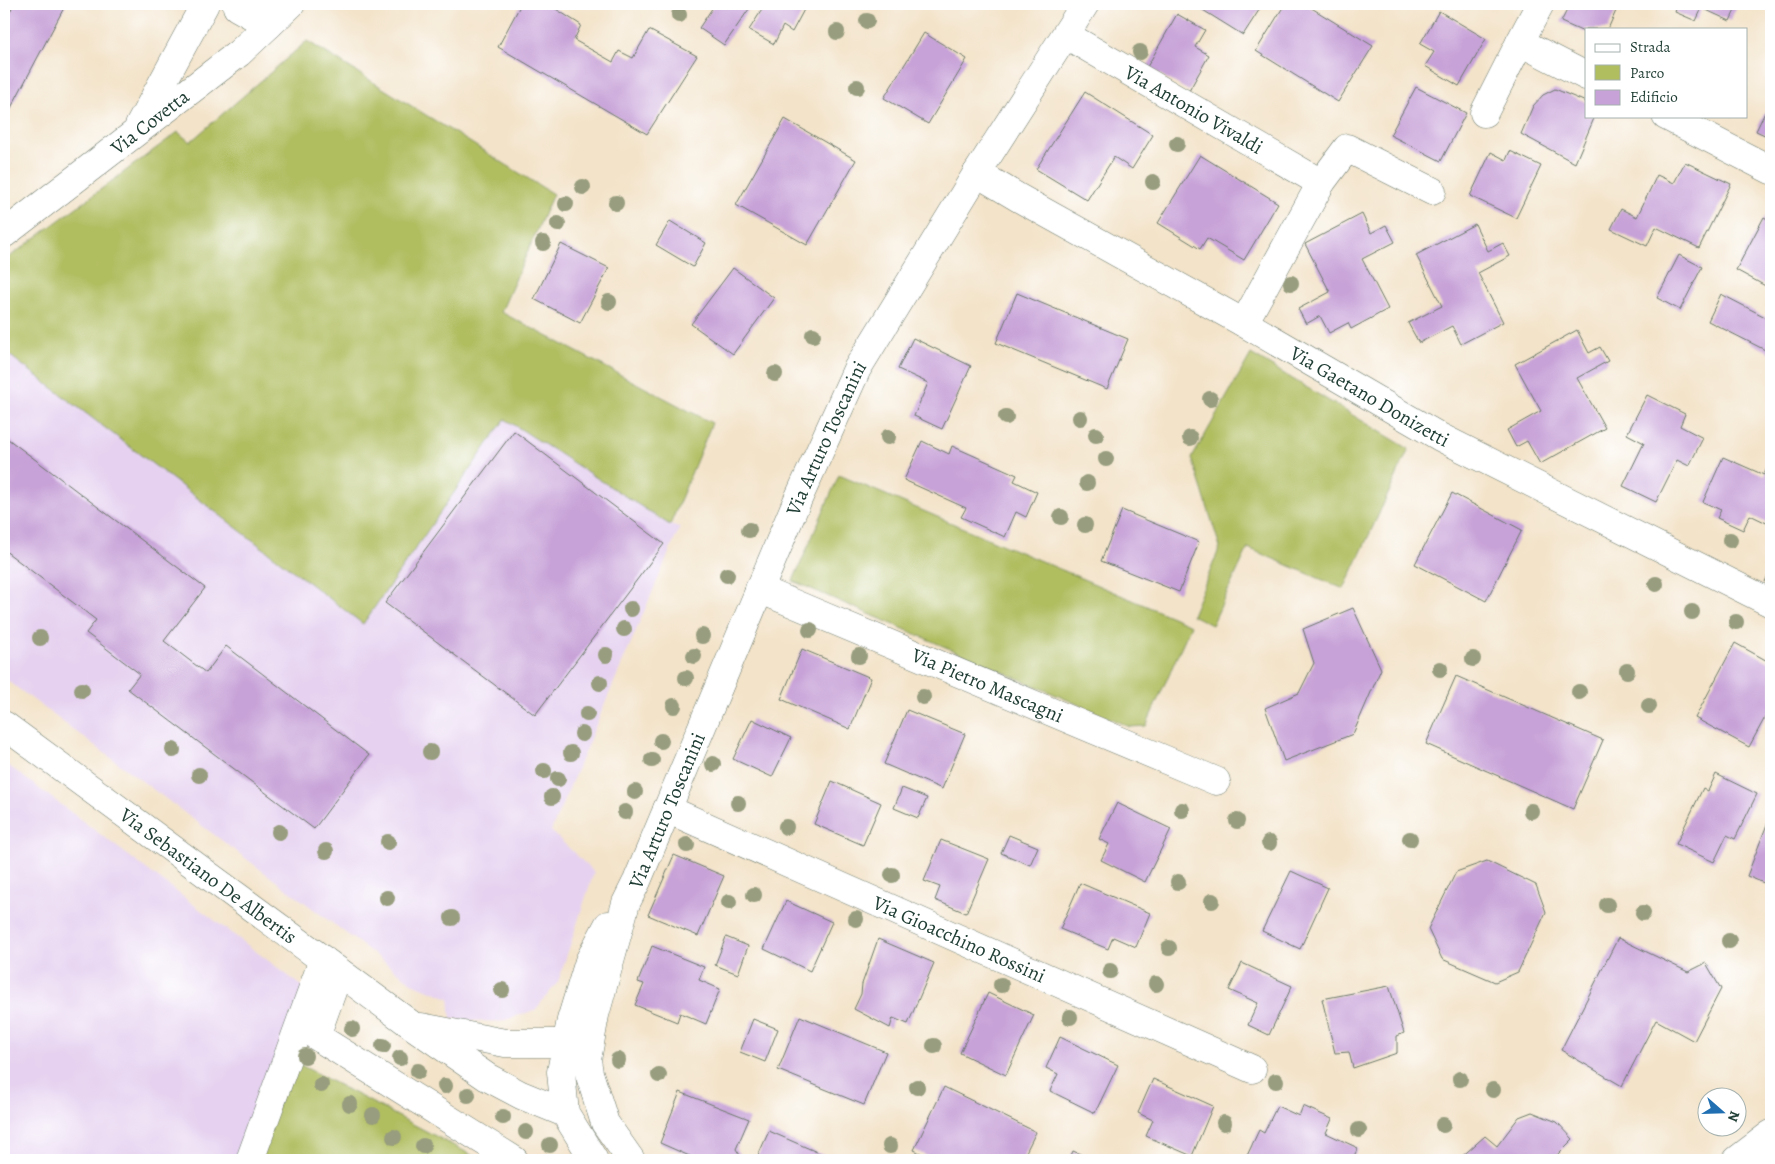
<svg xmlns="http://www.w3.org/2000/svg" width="1775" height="1164" font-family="Alegreya,serif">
	<rect width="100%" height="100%" fill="#fff"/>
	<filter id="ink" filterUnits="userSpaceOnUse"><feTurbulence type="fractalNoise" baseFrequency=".02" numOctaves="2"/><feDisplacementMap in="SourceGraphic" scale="10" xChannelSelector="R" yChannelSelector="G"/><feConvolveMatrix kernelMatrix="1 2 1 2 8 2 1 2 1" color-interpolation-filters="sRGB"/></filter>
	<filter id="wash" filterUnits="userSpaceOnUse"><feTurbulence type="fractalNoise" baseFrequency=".0096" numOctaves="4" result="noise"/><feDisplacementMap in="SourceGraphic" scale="20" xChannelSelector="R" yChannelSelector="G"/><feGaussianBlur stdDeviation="1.12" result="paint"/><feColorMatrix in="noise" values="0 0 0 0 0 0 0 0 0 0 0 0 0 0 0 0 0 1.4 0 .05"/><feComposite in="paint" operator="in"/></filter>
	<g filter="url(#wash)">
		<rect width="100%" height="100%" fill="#f3e3c9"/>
		<g fill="#e6d2f0">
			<path d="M4 351 362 623 505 419 670 525 680 527 551 831 594 872 558 982 535 1010 499 1022 451 1019 449 998 414 984 4 678Z"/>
			<path d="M4 762 318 998 258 1160H4Z"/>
		</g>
		<g fill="#b1be60" stroke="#687e4a">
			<path d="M307 41 553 194 501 312 712 423 670 525 505 419 363 624 4 351V261L178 132 190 142Z"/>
			<path d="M1251 354 1409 449 1344 589 1248 548 1212 625 1192 615 1220 547 1192 458Z"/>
			<path d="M839 475 1191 625 1146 726 1130 727 793 581Z"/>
			<path d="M293 1061 481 1160H258Z"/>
		</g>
		<g id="blocks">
			<g fill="#c7a2d8">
				<path d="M14 4H66L4 121V22Z"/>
				<path d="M521 4H548L581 25 574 40 613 62 619 51 633 58 649 30 697 56 647 134 498 47Z"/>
				<path d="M715 4H741L749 9 724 45 699 28Z"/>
				<path d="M762 4H807L792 32 783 26 774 44 749 30 765 5Z"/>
				<path d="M1200 4H1263L1243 35 1198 7Z"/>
				<path d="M1285 4H1305L1373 46 1338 102 1256 51Z"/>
				<path d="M1570 4H1619L1608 29H1586V33L1561 22Z"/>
				<path d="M1678 4H1738L1730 21 1702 8 1696 21 1675 12Z"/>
				<path d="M1439 11 1486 39 1459 86 1425 66 1434 52 1420 44Z"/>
				<path d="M1177 14 1205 30 1195 47 1209 55 1189 91 1147 67Z"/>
				<path d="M924 33 967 59 928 124 884 98Z"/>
				<path d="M1416 87 1466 113 1441 161 1390 135Z"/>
				<path d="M1555 89 1586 102V116H1595L1575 163 1521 134 1533 106 1543 95Z"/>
				<path d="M1085 92 1153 135 1132 169 1114 157 1087 200 1036 169Z"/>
				<path d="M1771 100V138L1756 131Z"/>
				<path d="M785 119 856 160 807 245 736 205Z"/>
				<path d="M1510 151 1541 166 1516 218 1470 196 1491 152 1506 160Z"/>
				<path d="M1200 155 1278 203 1244 260 1207 238 1200 249 1158 223Z"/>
				<path d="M1685 162 1731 184 1699 248 1656 227 1647 246 1611 229 1621 209 1637 217 1657 175 1674 183Z"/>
				<path d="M1362 214 1371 233 1386 225 1395 242 1362 259 1388 309 1351 329 1348 323 1329 333 1320 316 1306 324 1298 309 1330 292 1305 244Z"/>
				<path d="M1764 217 1771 221V289L1736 270Z"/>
				<path d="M670 221 706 243 693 267 656 245Z"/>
				<path d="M1475 224 1488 251 1503 243 1510 256 1478 273 1503 322 1461 344 1452 326 1419 343 1408 323 1442 306 1416 255Z"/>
				<path d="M561 244 609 268 580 323 534 299Z"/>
				<path d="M1679 255 1702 267 1680 310 1657 298Z"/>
				<path d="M733 268 774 298 733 354 691 324Z"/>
				<path d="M1017 293 1128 339 1107 389 996 343Z"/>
				<path d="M1721 294 1771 320V353L1708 321Z"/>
				<path d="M1577 330 1589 353 1600 347 1608 361 1577 378 1605 428 1540 464 1527 441 1516 447 1507 430 1541 411 1515 364Z"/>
				<path d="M913 338 971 366 942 429 914 416 928 383 898 369Z"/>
				<path d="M1647 395 1685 414 1680 426 1703 438 1689 466 1677 460 1656 502 1623 486 1644 443 1627 434Z"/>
				<path d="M514 431 664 544 535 715 385 603Z"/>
				<path d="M8 439 205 588 164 641 206 673 226 646 369 755 314 829 128 689 140 674 86 633 96 620 4 550V444Z"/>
				<path d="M922 441 949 454 952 446 1017 475 1014 481 1037 492 1026 517 1016 512 1005 537 961 517 966 508 904 480Z"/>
				<path d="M1723 457 1764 475 1771 458V525L1750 515 1743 530 1717 518 1721 510 1703 502Z"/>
				<path d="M1452 493 1522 530 1486 601 1415 564Z"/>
				<path d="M1122 510 1199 542 1179 592 1101 561Z"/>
				<path d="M1771 568V585L1765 582Z"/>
				<path d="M1353 608 1381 669 1353 734 1284 761 1265 708 1299 693 1314 663 1303 629Z"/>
				<path d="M1735 643 1771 663V713L1768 712 1749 747 1695 718Z"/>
				<path d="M802 649 871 678 850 729 781 699Z"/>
				<path d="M1456 676 1603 740 1573 809 1426 744Z"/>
				<path d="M907 710 965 734 942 789 884 764Z"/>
				<path d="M752 719 791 738 772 777 733 759Z"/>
				<path d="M1716 774 1757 794 1735 839 1727 835 1714 862 1676 844 1703 788 1708 791Z"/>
				<path d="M832 781 881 803 863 845 814 824Z"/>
				<path d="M902 788 927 798 918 818 894 808Z"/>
				<path d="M1117 803 1171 829 1145 882 1101 860 1109 844 1099 839Z"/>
				<path d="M1771 814V886L1747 876Z"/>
				<path d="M1009 835 1038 847 1030 865 1001 853Z"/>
				<path d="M941 840 989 859 966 913 935 900 940 887 924 881Z"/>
				<path d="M674 855 724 876 698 936 648 915Z"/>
				<path d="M1487 861 1536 885 1546 912 1518 972 1495 982 1442 959 1428 929 1456 872Z"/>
				<path d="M1291 871 1328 888 1300 949 1262 931Z"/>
				<path d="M1080 883 1150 913 1136 947 1113 937 1108 949 1060 929Z"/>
				<path d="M786 901 832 922 810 971 764 949Z"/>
				<path d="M726 937 748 946 738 974 715 965Z"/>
				<path d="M1618 938 1688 972 1706 963 1721 989 1694 1041 1656 1020 1622 1086 1561 1050Z"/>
				<path d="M878 939 934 963 908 1024 893 1018 890 1028 854 1009 861 994 862 984Z"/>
				<path d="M652 946 704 967 699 980 720 989 706 1024 680 1013 677 1022 635 1005 644 984 638 982Z"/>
				<path d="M1242 963 1292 986 1269 1035 1248 1025 1258 1003 1229 990Z"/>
				<path d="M1389 986 1404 1033 1397 1036V1053L1353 1068 1349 1052 1335 1053 1322 999Z"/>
				<path d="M988 993 1034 1015 1006 1075 960 1053Z"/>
				<path d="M800 1016 886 1052 864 1105 778 1070Z"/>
				<path d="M753 1019 778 1029 765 1062 740 1052Z"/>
				<path d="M1060 1037 1118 1065 1095 1113 1050 1091 1058 1074 1046 1068Z"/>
				<path d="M1153 1079 1213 1106 1192 1156 1146 1136 1153 1120 1138 1113Z"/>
				<path d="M944 1087 1036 1132 1022 1160H935L914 1150Z"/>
				<path d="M680 1092 749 1119 736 1149 743 1160H695L694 1158 660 1143Z"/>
				<path d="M1277 1106 1299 1116 1303 1106 1332 1119 1326 1133 1358 1148 1352 1160H1245L1259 1130 1264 1133Z"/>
				<path d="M1532 1112 1557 1122 1573 1139 1557 1155 1561 1160H1458L1485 1136 1497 1146 1519 1117Z"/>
				<path d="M769 1131 835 1160H756Z"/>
				<path d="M1073 1151 1094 1160H1069Z"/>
			</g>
		</g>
	</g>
	<g filter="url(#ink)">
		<use href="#blocks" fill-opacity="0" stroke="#697768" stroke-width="1"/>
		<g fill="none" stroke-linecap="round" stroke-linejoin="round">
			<defs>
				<g id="minor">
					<path d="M1540 4 1520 42 1586 76"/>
					<path d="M237 7 269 25"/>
					<path id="s1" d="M1066 35 1321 183 1244 323"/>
					<path d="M1484 113 1520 42"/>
					<path d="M1666 116 1771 170"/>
					<path d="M139 126 205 4"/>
					<path id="s2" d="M977 173 1019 198 1244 323 1440 437 1771 603"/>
					<path d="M1321 183 1347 148 1432 191"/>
					<path id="s3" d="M4 234 239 53 291 4"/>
					<path id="s4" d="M759 589 1216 781"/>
					<path id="s5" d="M4 725 413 1026 487 1077 521 1095 565 1113"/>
					<path id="s6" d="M667 809 1252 1069"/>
					<path d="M339 972 316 1036 514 1160"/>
					<path d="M421 1027 505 1043H584"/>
					<path d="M250 1160 323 960"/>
					<path d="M594 1160 565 1113 561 1072 571 1020 589 961 608 925"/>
					<path id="s7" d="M631 1160 605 1123 589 1073 587 1060 595 1015 626 903 637 881 794 508 857 369 977 173 1085 4"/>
					<path d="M1737 1160 1771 1134"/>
				</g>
			</defs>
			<use href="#minor" stroke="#697768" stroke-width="29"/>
			<use href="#minor" stroke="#fff" stroke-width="28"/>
		</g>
		<g fill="#979d7e">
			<circle cx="679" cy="15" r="8"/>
			<circle cx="867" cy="21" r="8"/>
			<circle cx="837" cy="32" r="8"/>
			<circle cx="1140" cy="52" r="8"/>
			<circle cx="857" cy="87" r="8"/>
			<circle cx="1177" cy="144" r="8"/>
			<circle cx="1153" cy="182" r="8"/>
			<circle cx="583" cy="187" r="8"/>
			<circle cx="616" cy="203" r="8"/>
			<circle cx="566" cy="204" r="8"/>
			<circle cx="558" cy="224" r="8"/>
			<circle cx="543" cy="243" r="8"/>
			<circle cx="1291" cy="283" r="8"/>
			<circle cx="609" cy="302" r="8"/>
			<circle cx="813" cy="335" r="8"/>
			<circle cx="775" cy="374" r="8"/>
			<circle cx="1210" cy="399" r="8"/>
			<circle cx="1006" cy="417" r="8"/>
			<circle cx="1080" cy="418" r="8"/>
			<circle cx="1096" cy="435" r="8"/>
			<circle cx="888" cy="437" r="8"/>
			<circle cx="1190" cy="438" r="8"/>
			<circle cx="1106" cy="459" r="8"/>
			<circle cx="1087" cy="483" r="8"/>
			<circle cx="1061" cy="517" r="8"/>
			<circle cx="1085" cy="525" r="8"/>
			<circle cx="749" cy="530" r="8"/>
			<circle cx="1730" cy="540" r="8"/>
			<circle cx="727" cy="575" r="8"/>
			<circle cx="1656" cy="584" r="8"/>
			<circle cx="631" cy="609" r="8"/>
			<circle cx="1692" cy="612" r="8"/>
			<circle cx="1736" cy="622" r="8"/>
			<circle cx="624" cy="629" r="8"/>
			<circle cx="810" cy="630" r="8"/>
			<circle cx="702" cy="636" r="8"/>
			<circle cx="40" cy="638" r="8"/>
			<circle cx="606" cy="655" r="8"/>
			<circle cx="694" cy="656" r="8"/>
			<circle cx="859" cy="656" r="8"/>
			<circle cx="1473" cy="659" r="8"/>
			<circle cx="1440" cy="669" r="8"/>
			<circle cx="1627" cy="671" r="8"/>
			<circle cx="686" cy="678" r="8"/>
			<circle cx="600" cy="683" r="8"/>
			<circle cx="82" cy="690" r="8"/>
			<circle cx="1579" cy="692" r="8"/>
			<circle cx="923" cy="697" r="8"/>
			<circle cx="674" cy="706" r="8"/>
			<circle cx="1649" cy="706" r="8"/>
			<circle cx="587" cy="714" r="8"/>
			<circle cx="582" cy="734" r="8"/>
			<circle cx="661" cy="741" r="8"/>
			<circle cx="173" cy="750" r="8"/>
			<circle cx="430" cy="752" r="8"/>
			<circle cx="571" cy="753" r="8"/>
			<circle cx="652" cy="760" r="8"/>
			<circle cx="713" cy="764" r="8"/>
			<circle cx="544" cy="771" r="8"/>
			<circle cx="199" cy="775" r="8"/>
			<circle cx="558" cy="779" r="8"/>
			<circle cx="635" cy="792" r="8"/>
			<circle cx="552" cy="797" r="8"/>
			<circle cx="738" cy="803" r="8"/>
			<circle cx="1182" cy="810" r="8"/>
			<circle cx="1531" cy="811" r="8"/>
			<circle cx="625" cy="812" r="8"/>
			<circle cx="1237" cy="821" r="8"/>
			<circle cx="786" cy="827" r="8"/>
			<circle cx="279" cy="832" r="8"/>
			<circle cx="1410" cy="839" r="8"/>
			<circle cx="388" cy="842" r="8"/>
			<circle cx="1269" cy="843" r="8"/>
			<circle cx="687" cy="845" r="8"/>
			<circle cx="326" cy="851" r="8"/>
			<circle cx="892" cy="875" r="8"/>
			<circle cx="1178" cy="882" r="8"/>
			<circle cx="754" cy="895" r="8"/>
			<circle cx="387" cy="898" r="8"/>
			<circle cx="1212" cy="901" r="8"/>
			<circle cx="729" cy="902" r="8"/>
			<circle cx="1607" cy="905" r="8"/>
			<circle cx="1643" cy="913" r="8"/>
			<circle cx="452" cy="918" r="8"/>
			<circle cx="856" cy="919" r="8"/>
			<circle cx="1729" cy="941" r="8"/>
			<circle cx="1169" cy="948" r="8"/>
			<circle cx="1110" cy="971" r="8"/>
			<circle cx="1156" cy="984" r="8"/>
			<circle cx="1001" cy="985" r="8"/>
			<circle cx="502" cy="990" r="8"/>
			<circle cx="1070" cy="1017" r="8"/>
			<circle cx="352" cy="1029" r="8"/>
			<circle cx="383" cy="1046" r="8"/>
			<circle cx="934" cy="1046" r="8"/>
			<circle cx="305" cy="1056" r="8"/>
			<circle cx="400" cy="1058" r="8"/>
			<circle cx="618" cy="1060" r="8"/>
			<circle cx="418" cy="1071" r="8"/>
			<circle cx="659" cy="1075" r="8"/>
			<circle cx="1460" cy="1079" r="8"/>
			<circle cx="1276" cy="1081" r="8"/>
			<circle cx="321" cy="1085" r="8"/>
			<circle cx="445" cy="1086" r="8"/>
			<circle cx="917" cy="1087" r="8"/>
			<circle cx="1493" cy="1090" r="8"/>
			<circle cx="468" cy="1095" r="8"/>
			<circle cx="350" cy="1104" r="8"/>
			<circle cx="373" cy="1115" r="8"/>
			<circle cx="503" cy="1117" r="8"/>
			<circle cx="1224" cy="1123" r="8"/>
			<circle cx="1443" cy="1125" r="8"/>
			<circle cx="1359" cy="1130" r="8"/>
			<circle cx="526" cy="1132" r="8"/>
			<circle cx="394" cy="1137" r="8"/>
			<circle cx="550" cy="1145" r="8"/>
			<circle cx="423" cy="1146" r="8"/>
			<circle cx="890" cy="1146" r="8"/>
		</g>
	</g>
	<g text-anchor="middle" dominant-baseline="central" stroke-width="4.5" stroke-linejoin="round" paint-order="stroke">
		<g font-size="20" fill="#1f3d34" stroke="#fff">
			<text stroke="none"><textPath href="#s1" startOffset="148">Via Antonio Vivaldi</textPath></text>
			<text stroke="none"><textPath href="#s3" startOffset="184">Via Covetta</textPath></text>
			<text stroke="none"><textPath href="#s2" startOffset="452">Via Gaetano Donizetti</textPath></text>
			<text stroke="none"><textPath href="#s7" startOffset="779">Via Arturo Toscanini</textPath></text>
			<text stroke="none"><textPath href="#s4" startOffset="248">Via Pietro Mascagni</textPath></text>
			<text stroke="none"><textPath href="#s7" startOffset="374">Via Arturo Toscanini</textPath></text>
			<text stroke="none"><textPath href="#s5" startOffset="254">Via Sebastiano De Albertis</textPath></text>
			<text stroke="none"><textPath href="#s6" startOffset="320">Via Gioacchino Rossini</textPath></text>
		</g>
	</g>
	<rect width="1775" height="1164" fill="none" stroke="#fff" stroke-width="20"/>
	<rect x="1585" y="28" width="162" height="90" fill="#ffffff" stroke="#a5b1ae"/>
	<rect x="1595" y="44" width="25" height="8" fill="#ffffff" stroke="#a5b1ae"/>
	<text x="1630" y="52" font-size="15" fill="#1f3d34">Strada</text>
	<rect x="1595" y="65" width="25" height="15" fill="#b1be60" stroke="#a5b1ae"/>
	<text x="1630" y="78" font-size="15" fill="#1f3d34">Parco</text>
	<rect x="1595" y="90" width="25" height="15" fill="#c7a2d8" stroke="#a5b1ae"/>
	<text x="1630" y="102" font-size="15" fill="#1f3d34">Edificio</text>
	<g transform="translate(1722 1112) rotate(110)"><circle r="24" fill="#ffffff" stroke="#a5b1ae"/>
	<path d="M0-4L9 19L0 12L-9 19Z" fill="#1f6fb2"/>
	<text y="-8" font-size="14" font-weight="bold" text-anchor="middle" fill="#1f3d34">N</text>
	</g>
</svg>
